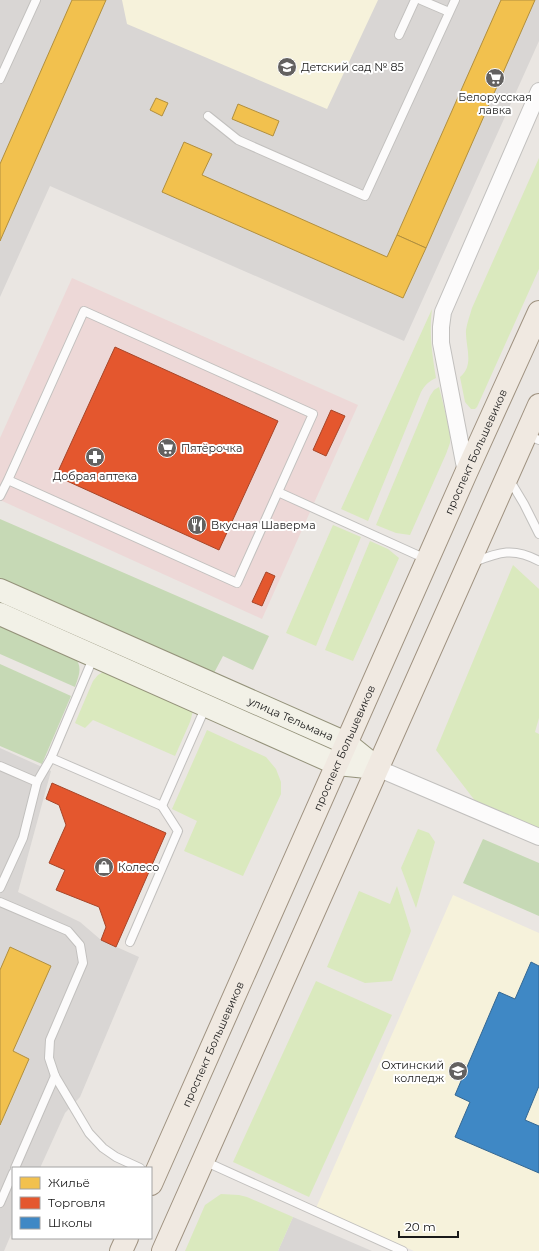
<svg xmlns="http://www.w3.org/2000/svg" width="539" height="1251" font-family="Montserrat,sans-serif">
	<rect width="100%" height="100%" fill="#eae6e2"/>
	<g fill="#d9d6d4">
		<path d="M0 0H539V41L404 341 50 186 0 297Z"/>
		<path d="M0 748 51 771 18 892 80 922 101 940 139 957 80 1097 65 1113 40 1168H13V1230L4 1251H0Z"/>
		<path d="M293 1217 372 1251H278Z"/>
	</g>
	<path fill="#edd8d7" d="M72 278 358 405 262 619 0 500V438Z"/>
	<g fill="#f6f2db">
		<path d="M122 0H378L327 109 127 24Z"/>
		<path d="M453 895 539 933V1251H414L316 1208Z"/>
	</g>
	<g fill="#dae9be">
		<path d="M539 158V269L477 407 475 409H471L465 402 460 377C475 365 465 346 466 330 467 323 470 315 472 308Z"/>
		<path d="M432 309C429 333 432 353 436 378 429 381 425 385 421 392L368 521 341 509Z"/>
		<path d="M439 387 450 431V443L446 454 410 535 396 533 376 525 430 396 434 390Z"/>
		<path d="M333 525 361 537 316 646 286 633Z"/>
		<path d="M370 541 388 549 399 558 353 661 325 650Z"/>
		<path d="M513 565 539 589V718L535 732 539 734V829L476 802 436 750Z"/>
		<path d="M103 672 193 711 190 722 175 756 93 720 85 728 75 723 93 681 98 675Z"/>
		<path d="M207 730 266 757 276 769 281 782V794L243 876 184 851 197 821 172 809Z"/>
		<path d="M418 829 429 833 435 842 416 908 401 868Z"/>
		<path d="M397 886 411 931 392 981 365 983 327 967 359 891 390 904Z"/>
		<path d="M316 981 392 1015 309 1197 233 1162Z"/>
		<path d="M221 1194 239 1195 247 1197 293 1217 278 1251H185L205 1205Z"/>
	</g>
	<g fill="#c6d9b5">
		<path d="M0 519 269 636 253 670 223 656 214 673 0 578Z"/>
		<path d="M0 625 76 659C83 668 78 678 75 687L0 654Z"/>
		<path d="M0 664 71 696 42 764 0 746Z"/>
		<path d="M483 839 539 863V916L463 883Z"/>
	</g>
	<g fill="#f2c14e" stroke="#b18f3e">
		<path d="M72 0H106L0 241V164Z"/>
		<path d="M501 0H535L426 248 397 235Z"/>
		<path d="M156 98 168 103 162 116 150 110Z"/>
		<path d="M238 104 279 121 273 136 232 119Z"/>
		<path d="M184 142 212 154 202 175 387 257 397 235 426 248 403 298 162 192Z"/>
		<path d="M10 947 51 966 13 1051 29 1059 0 1125V970Z"/>
	</g>
	<g fill="#e4572e" stroke="#a74528">
		<path d="M115 347 278 421 219 550 56 476Z"/>
		<path d="M331 410 345 416 326 456 313 450Z"/>
		<path d="M266 572 275 576 262 606 252 602Z"/>
		<path d="M52 783 166 833 116 947 101 940 106 927 99 907 56 890 65 870 49 863 66 825 59 805 46 799Z"/>
	</g>
	<path fill="#3f88c5" stroke="#346792" d="M531 962 539 966V1086L525 1120 539 1126V1173L455 1137 470 1102 455 1095 499 992 515 999Z"/>
	<g fill="none" stroke-linecap="round" stroke-linejoin="round">
		<defs>
			<g id="lane">
				<path d="M421 0 449 12"/>
				<path d="M399 35 415 0"/>
				<path d="M0 79 36 0"/>
				<path d="M208 116 238 140 365 196 455 0"/>
				<path d="M527 435 539 440"/>
				<path d="M509 479 524 504 539 534"/>
				<path d="M278 492 426 559"/>
				<path d="M0 496 8 480 84 311 313 414 237 583 8 480"/>
				<path d="M474 562C499 552 514 547 539 561"/>
				<path d="M94 656 51 758 162 806 206 706"/>
				<path d="M0 766 37 782"/>
				<path d="M0 888 23 838 37 782 51 758"/>
				<path d="M0 902 68 931 80 945 83 963 50 1040 49 1058 55 1076 89 1133 103 1148 116 1157 140 1168"/>
				<path d="M130 942 178 831 162 806"/>
				<path d="M204 1161 403 1251"/>
				<path d="M15 1168 55 1076"/>
				<path d="M0 1203 13 1173"/>
			</g>
			<g id="street">
				<path d="M466 473 441 343V327L443 312 539 91"/>
				<path d="M377 768 539 837"/>
			</g>
			<g id="secondary">
				<path id="s1" d="M0 590 346 743 377 768"/>
				<path d="M0 614 337 764 377 768"/>
			</g>
			<g id="primary">
				<path id="s2" d="M151 1184 466 473 539 312"/>
				<path d="M121 1251 127 1238"/>
				<path d="M163 1251 539 405"/>
			</g>
		</defs>
		<use href="#lane" stroke="#c2c0be" stroke-width="10"/>
		<use href="#street" stroke="#c2c0be" stroke-width="18"/>
		<use href="#secondary" stroke="#94927a" stroke-width="24"/>
		<use href="#primary" stroke="#9f9280" stroke-width="24"/>
		<use href="#lane" stroke="#fcfbfb" stroke-width="8"/>
		<use href="#street" stroke="#fcfbfb" stroke-width="16"/>
		<use href="#secondary" stroke="#f2f1e7" stroke-width="22"/>
		<use href="#primary" stroke="#f0e9e1" stroke-width="22"/>
	</g>
	<defs>
		<symbol id="school-disc" viewBox="-11 -11 22 22"><circle r="9.5" fill="#636160" stroke="#fff"/><path d="M0-5L7-2L0 1L-7-2ZM-4 1L0 2.5L4 1V4Q0 6-4 4Z" fill="#fff"/></symbol>
		<symbol id="supermarket-disc" viewBox="-11 -11 22 22"><circle r="9.5" fill="#636160" stroke="#fff"/><path d="M-6-5.5h2.5l.6 2H6L4.5 2H-2.5L-4.4-4H-6ZM-1.5 3.2a1.3 1.3 0 1 0 .1 0ZM3 3.2a1.3 1.3 0 1 0 .1 0Z" fill="#fff"/></symbol>
		<symbol id="pharmacy-disc" viewBox="-11 -11 22 22"><circle r="9.5" fill="#636160" stroke="#fff"/><path d="M-2-6h4v4h4v4h-4v4h-4v-4h-4v-4h4Z" fill="#fff"/></symbol>
		<symbol id="restaurant-disc" viewBox="-11 -11 22 22"><circle r="9.5" fill="#636160" stroke="#fff"/><path d="M-5-6h1v4h1v-4h1v4h1v-4h1v5L-1.5 .5V6h-2V.5L-5-1ZM5-6V6H3V1.5H1.5Q1.5-4 5-6Z" fill="#fff"/></symbol>
		<symbol id="shop-disc" viewBox="-11 -11 22 22"><circle r="9.5" fill="#636160" stroke="#fff"/><path d="M-5-2.5h2.3a2.7 3.5 0 0 1 5.4 0H5L5.5 6h-11ZM-1.5-2.5h3a1.5 2.3 0 0 0-3 0Z" fill="#fff"/></symbol>
		<symbol id="university-disc" viewBox="-11 -11 22 22"><circle r="9.5" fill="#636160" stroke="#fff"/><path d="M0-5L7-2L0 1L-7-2ZM-4 1L0 2.5L4 1V4Q0 6-4 4Z" fill="#fff"/></symbol>
	</defs>
	<g fill-rule="evenodd">
		<use href="#school-disc" x="276" y="56" width="22" height="22"/>
		<use href="#supermarket-disc" x="484" y="67" width="22" height="22"/>
		<use href="#supermarket-disc" x="156" y="437" width="22" height="22"/>
		<use href="#pharmacy-disc" x="84" y="446" width="22" height="22"/>
		<use href="#restaurant-disc" x="186" y="514" width="22" height="22"/>
		<use href="#shop-disc" x="93" y="856" width="22" height="22"/>
		<use href="#university-disc" x="447" y="1060" width="22" height="22"/>
	</g>
	<g text-anchor="middle" dominant-baseline="central" stroke-width="4" stroke-linejoin="round" paint-order="stroke">
		<g font-size="11" fill="#1a1a1a" stroke="#fff" text-anchor="start">
			<text x="301" y="67">Детский сад № 85</text>
			<text x="495" y="97" text-anchor="middle">Белорусская<tspan x="495" dy="13">лавка</tspan></text>
			<text x="181" y="448">Пятёрочка</text>
			<text x="95" y="476" text-anchor="middle">Добрая аптека</text>
			<text x="211" y="525">Вкусная Шаверма</text>
			<text x="118" y="867">Колесо</text>
			<text x="444" y="1065" text-anchor="end">Охтинский<tspan x="444" dy="13">колледж</tspan></text>
		</g>
		<g font-size="11" fill="#1a1a1a" stroke="#fff">
			<text stroke="none"><textPath href="#s2" startOffset="801">проспект Большевиков</textPath></text>
			<text stroke="none"><textPath href="#s1" startOffset="318">улица Тельмана</textPath></text>
			<text stroke="none"><textPath href="#s2" startOffset="477">проспект Большевиков</textPath></text>
			<text stroke="none"><textPath href="#s2" startOffset="153">проспект Большевиков</textPath></text>
		</g>
	</g>
	<rect x="12" y="1167" width="140" height="72" fill="#ffffff" stroke="#a3a3a3"/>
	<rect x="20" y="1177" width="20" height="12" fill="#f2c14e" stroke="#a3a3a3"/>
	<text x="48" y="1187" font-size="12" fill="#1a1a1a">Жильё</text>
	<rect x="20" y="1197" width="20" height="12" fill="#e4572e" stroke="#a3a3a3"/>
	<text x="48" y="1207" font-size="12" fill="#1a1a1a">Торговля</text>
	<rect x="20" y="1217" width="20" height="12" fill="#3f88c5" stroke="#a3a3a3"/>
	<text x="48" y="1227" font-size="12" fill="#1a1a1a">Школы</text>
	<path d="M399 1231v6h59v-6" fill="none" stroke="#1a1a1a" stroke-width="2"/>
	<text x="405" y="1231" font-size="12" fill="#1a1a1a" stroke="#ffffff" stroke-width="3" paint-order="stroke">20 m</text>
</svg>
